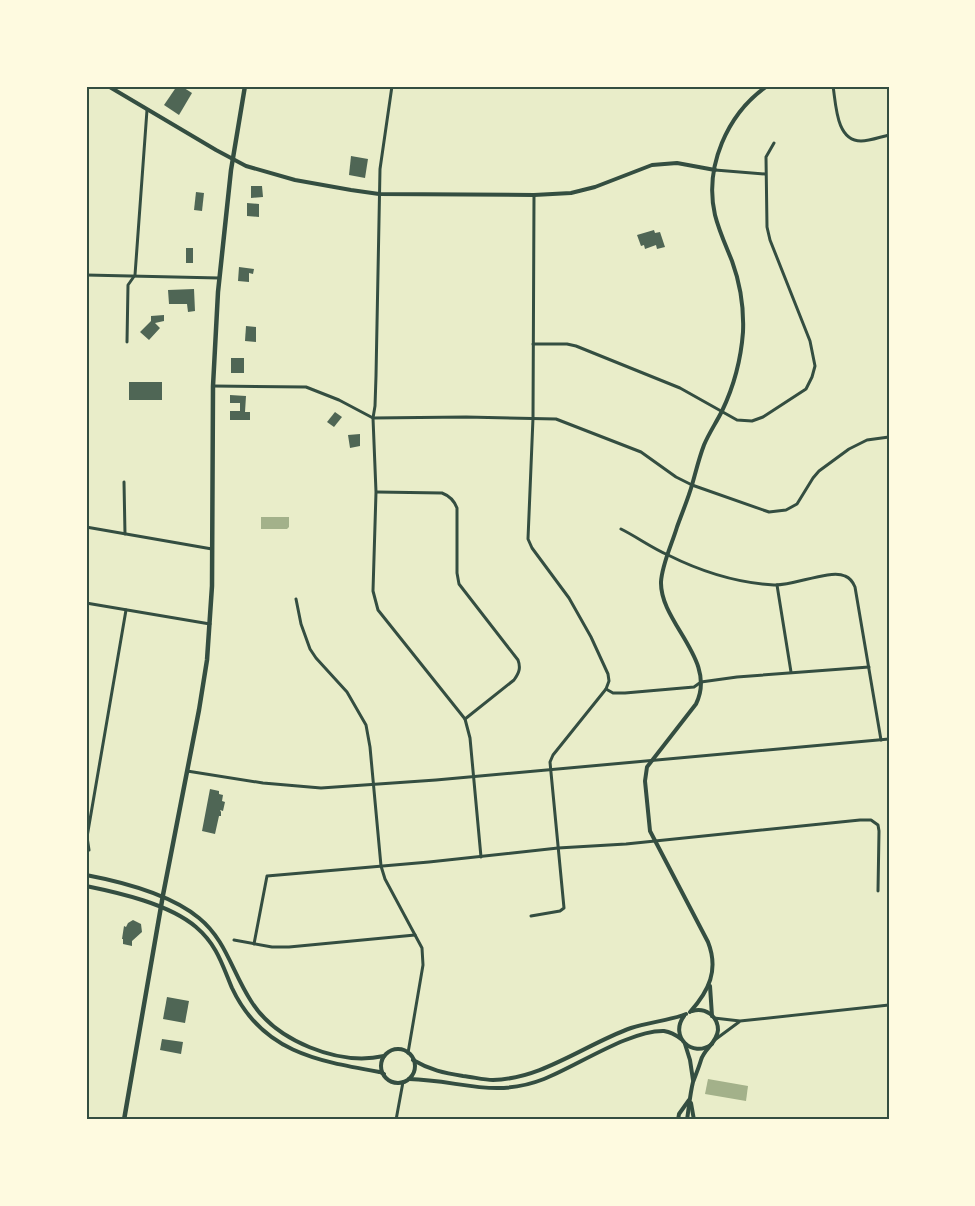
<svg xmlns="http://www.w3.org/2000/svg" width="975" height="1206" font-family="'Golos Text',sans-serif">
	<rect width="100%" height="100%" fill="#e9edc9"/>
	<g fill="#a3b18a">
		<path d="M261 517H289V527L287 529H261Z"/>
		<path d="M708 1079 748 1086 746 1101 705 1094Z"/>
	</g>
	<g fill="#4f6655">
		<path d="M177 86H181L192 93 179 115 164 105Z"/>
		<path d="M351 156 368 159 365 178 349 175Z"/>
		<path d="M251 186H262L263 197 251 198Z"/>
		<path d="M196 192 204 193 202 211 194 210Z"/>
		<path d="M247 203 259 204V217L247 216Z"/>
		<path d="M654 230 655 233 660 232 665 247 657 249 656 245 645 249 644 245 641 246 637 235Z"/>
		<rect x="186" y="248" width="7" height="15"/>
		<path d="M239 267 254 269 253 274 249 273V282L238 281Z"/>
		<path d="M194 289 195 311 188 312 187 304H169L168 290Z"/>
		<path d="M164 315V321L155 323 160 328 149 340 140 332 151 321V316Z"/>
		<path d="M246 326 256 327V342L245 341Z"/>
		<rect x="231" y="358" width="13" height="15"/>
		<rect x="129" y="382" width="33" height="18"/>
		<path d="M230 395 246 396 245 412H250V420H230V411H240V403H230Z"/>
		<path d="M335 412 342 417 334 427 327 422Z"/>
		<path d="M360 434V446L350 448 348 435Z"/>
		<path d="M210 789 219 791V794L223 795 222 801 225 802 223 811 220 810 221 812V816H219L215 834 202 831Z"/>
		<path d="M133 920 141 924 142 932 132 941V946L123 944V939H122L124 926 126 927 128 923Z"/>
		<path d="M167 997 189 1001 185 1023 163 1019Z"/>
		<path d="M162 1039 183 1042 181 1054 160 1050Z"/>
	</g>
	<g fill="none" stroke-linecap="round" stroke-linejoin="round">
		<g stroke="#344e41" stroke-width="3">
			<path d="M392 86 380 169 376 376 375 406 373 418 376 492 373 591 378 610 465 719 470 738 481 857"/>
			<path d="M833 86C836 104 836 141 861 141 870 141 880 137 889 135"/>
			<path d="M715 170 765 174"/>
			<path d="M86 275 219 278"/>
			<path d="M127 342 128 285 135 275 147 110"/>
			<path d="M533 344H567L576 346 680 388 737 420 752 421 763 417 806 389 812 377 815 366 810 341 770 240 767 227 766 157 774 143"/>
			<path d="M213 386 306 387 339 400 373 418 466 417 556 419 641 452 676 477 692 485 769 512 786 510 797 504 813 478 819 471 849 449 867 440 889 437"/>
			<path d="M124 482 125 534"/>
			<path d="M377 492 442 493C450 496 454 500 457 508V573L459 584 518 660C521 668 519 673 514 680L465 719"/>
			<path d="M86 527 212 549"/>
			<path d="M621 529C637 537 652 548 668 555 700 571 738 583 774 585 793 586 830 569 845 576 850 578 853 582 855 587L881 740"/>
			<path d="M777 585 791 672"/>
			<path d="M296 599 301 624 310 649 316 658 347 692 366 725 370 747 381 866 385 879 422 948 423 965 408 1053"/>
			<path d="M86 603 210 624"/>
			<path d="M606 689 613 693H625L694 687 701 682 737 677 869 667"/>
			<path d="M187 771 263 783 321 788 436 780 889 739"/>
			<path d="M89 850 87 837 126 610"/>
			<path d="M531 916 560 911 564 908 550 762 553 755 606 689 609 681 608 674 591 637 569 598 532 548 528 539 533 418 534 195"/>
			<path d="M234 940 272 947H289L415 935"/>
			<path d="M254 944 267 876 429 862 558 848 626 844 860 820H871L878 825 879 831 878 891"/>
			<path d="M714 1018 740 1021 889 1005"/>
			<path d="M716 1039 739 1022"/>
			<path d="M396 1120 403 1082"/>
		</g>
		<g stroke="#344e41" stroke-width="4">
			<path d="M108 86 216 150 246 166 295 180 351 190 379 194 534 195 571 193 595 187 652 165 677 163 715 170"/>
			<path d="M86 875C123 882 170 894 199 918 226 940 232 972 251 1001 276 1041 338 1066 384 1056"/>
			<path d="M86 886C120 893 169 904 196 927 217 945 222 964 232 988 262 1052 317 1061 380 1072L384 1074"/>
			<path d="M710 986 712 1016"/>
			<path d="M690 1012C709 991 719 970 708 942L650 831 645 781 647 767 696 704C718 660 660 623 661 582 662 564 672 544 677 527 682 513 688 499 692 485 696 471 699 458 704 445 709 433 716 423 722 411 734 386 741 359 743 332 744 308 740 283 732 261 726 246 719 231 715 215 704 167 727 114 767 86"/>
			<path d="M684 1016C669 1036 692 1059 712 1044"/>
			<path d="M685 1044 690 1060 693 1080"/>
			<circle cx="398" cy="1066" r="17"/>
			<path d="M413 1060C430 1070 444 1073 463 1076 473 1077 484 1080 493 1080 542 1079 586 1044 631 1028 649 1022 668 1021 686 1014"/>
			<path d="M409 1079C460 1080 493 1099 544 1079 577 1066 630 1030 664 1031 671 1032 676 1035 681 1039"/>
			<path d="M691 1103 694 1120"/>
			<path d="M678 1120 679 1114 689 1100"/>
			<path d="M687 1120C689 1107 690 1094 693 1082 696 1074 699 1067 701 1060 704 1049 717 1043 718 1030 718 1016 705 1007 692 1011"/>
		</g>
		<path stroke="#344e41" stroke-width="4.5" d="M124 1120 163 895 199 710 207 660 212 586 213 386 218 292 231 170 245 86"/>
	</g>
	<rect width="975" height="1206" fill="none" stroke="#fefae0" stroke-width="175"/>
	<rect x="88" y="88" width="800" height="1030" fill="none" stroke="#344e41" stroke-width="2"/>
</svg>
